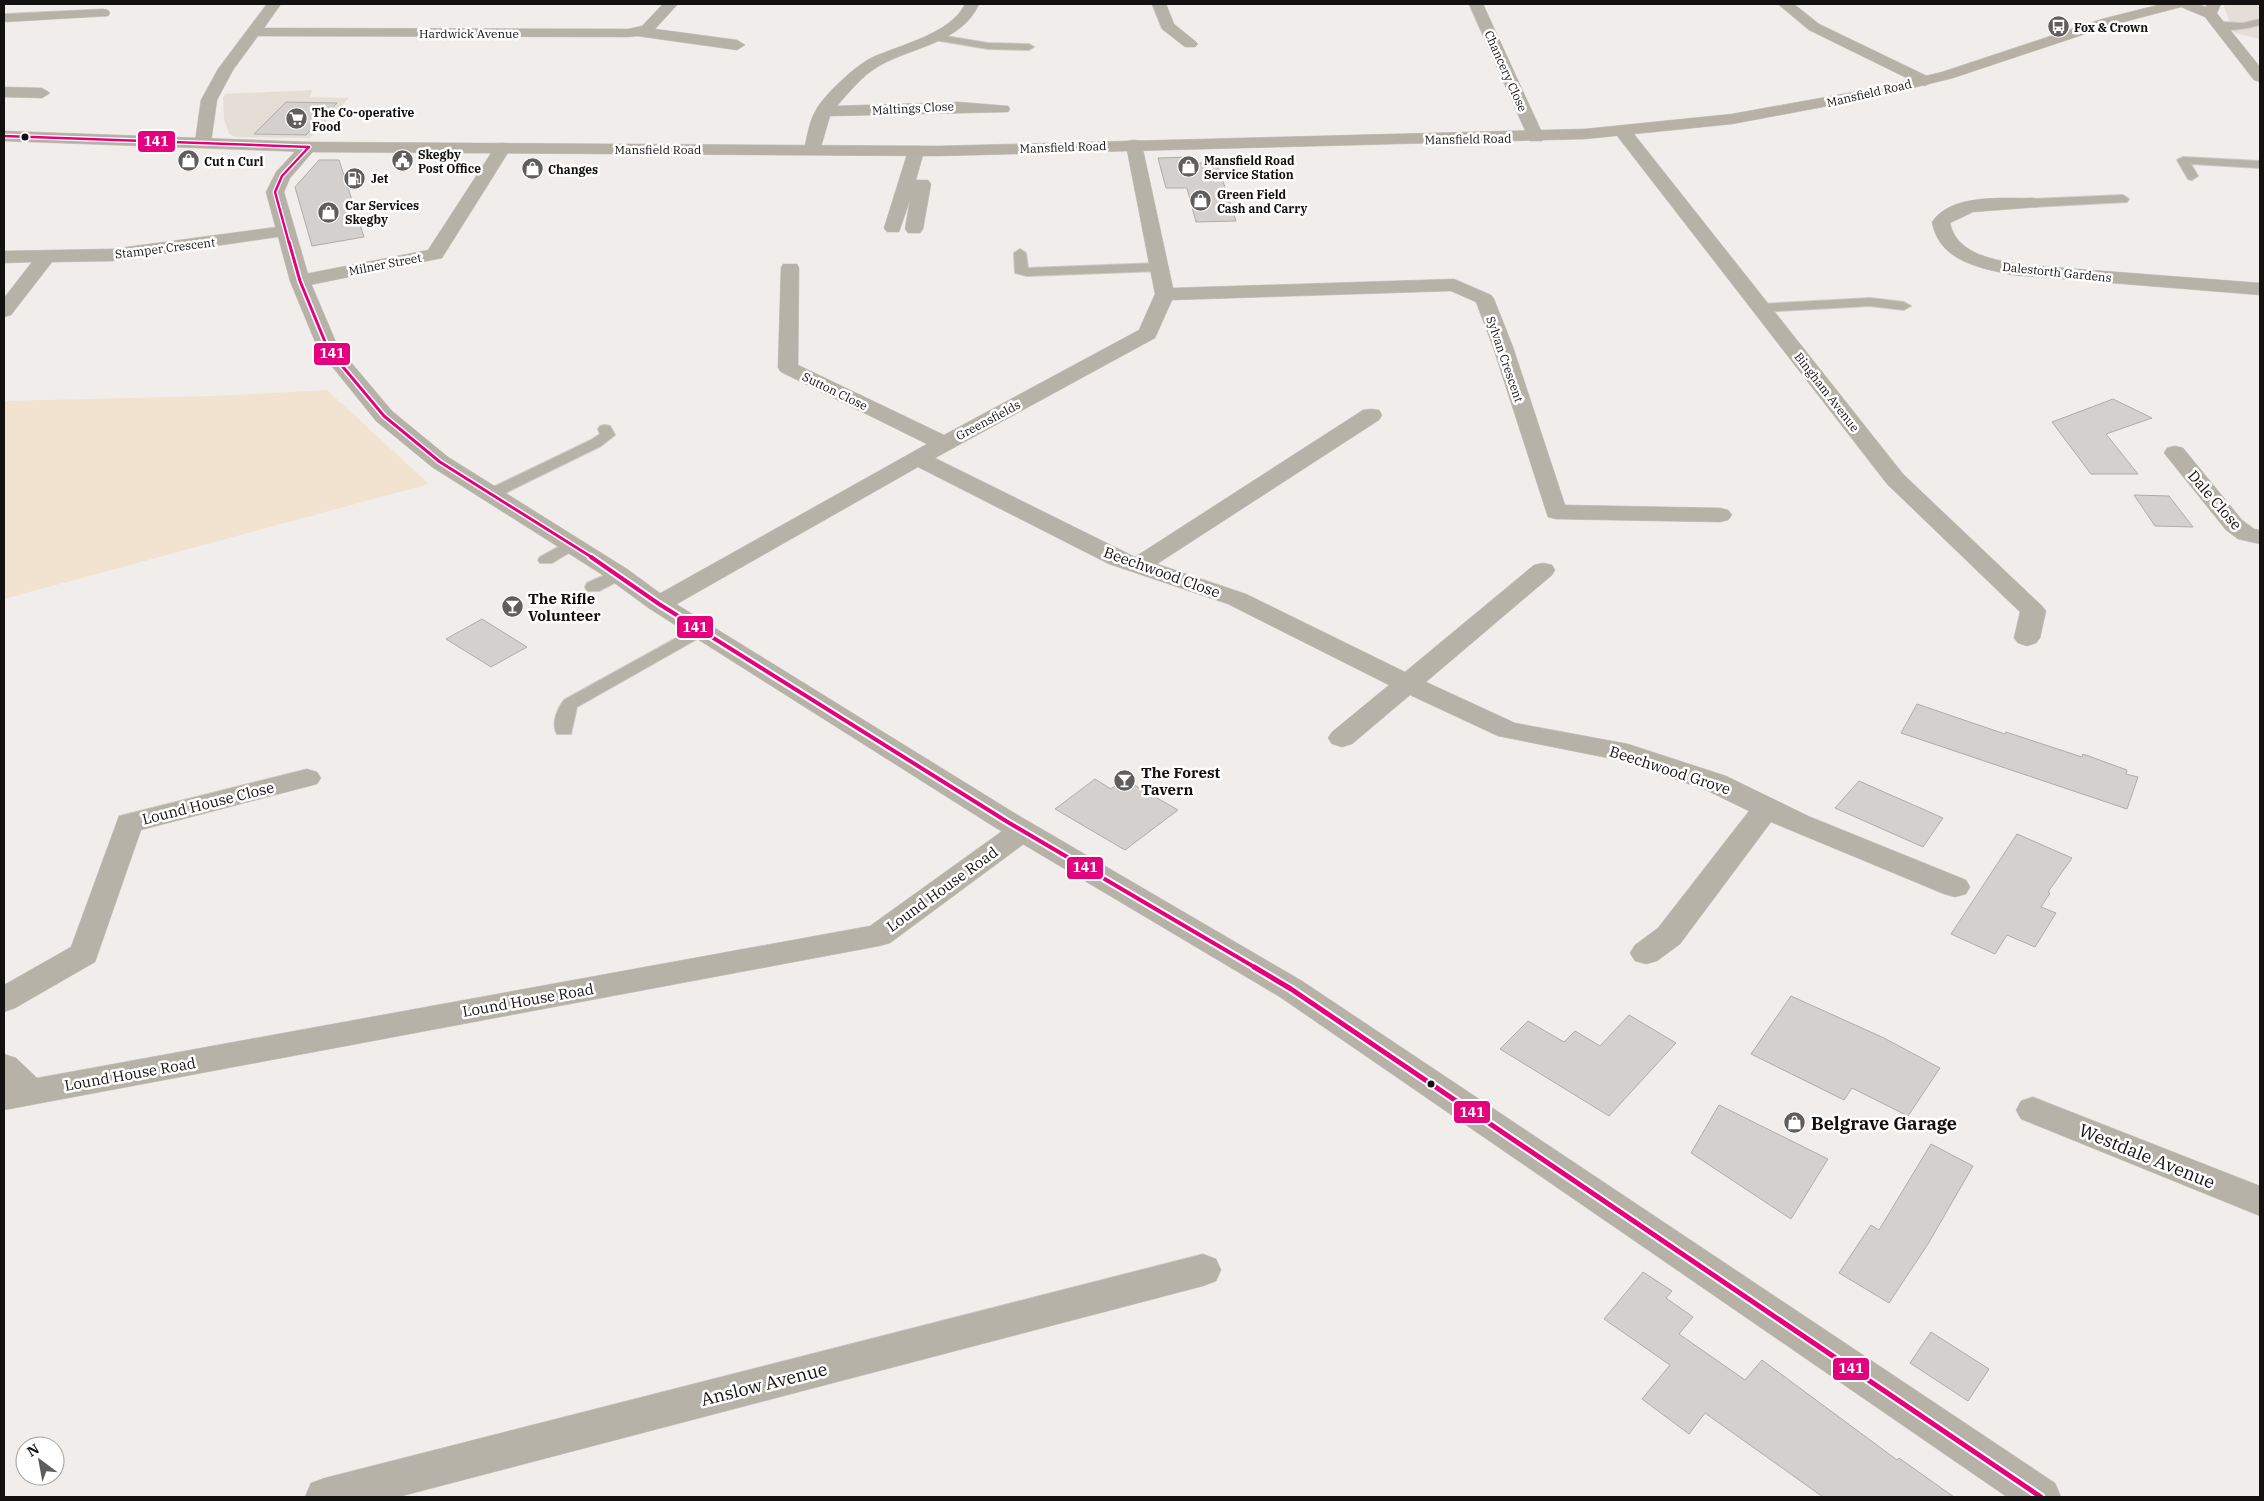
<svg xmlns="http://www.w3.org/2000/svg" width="2264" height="1501" font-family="'IBM Plex Serif',serif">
	<rect width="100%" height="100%" fill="#f0edea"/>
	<g fill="#e5ded6">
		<path d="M2223 4H2260V39L2234 33Z"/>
		<path d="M312 90 310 97 349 98 310 138 236 137 229 134 224 119 223 98 225 94Z"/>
	</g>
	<path fill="#f1e3d0" d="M327 390 429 484 4 599V401L216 396Z"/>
	<g fill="#d3d0ce" stroke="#afacaa">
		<path d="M286 102 337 103 306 135 254 134Z"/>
		<path d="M1191 157 1193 163H1217L1236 221 1196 222 1187 188H1166L1158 158Z"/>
		<path d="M319 160H339L364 237 312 246 295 187Z"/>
		<path d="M2113 399 2152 418 2106 434 2138 474H2091L2052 422Z"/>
		<path d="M2134 495 2169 496 2193 527 2155 526Z"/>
		<path d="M482 619 527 647 491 667 446 639Z"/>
		<path d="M1917 704 2005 734 2006 732 2082 757 2083 754 2127 770 2126 774 2138 777 2127 809 1901 733Z"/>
		<path d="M1095 779 1111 789 1124 779 1178 810 1125 850 1055 809Z"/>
		<path d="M1859 781 1943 818 1923 847 1835 808Z"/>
		<path d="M2017 834 2072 858 2048 892 2050 893 2041 907 2056 913 2035 947 2007 935 1995 954 1951 934Z"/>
		<path d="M1791 996 1884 1038 1940 1068 1908 1116 1852 1088 1844 1100 1751 1054Z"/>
		<path d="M1629 1015 1676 1043 1609 1116 1500 1049 1528 1021 1564 1042 1575 1031 1600 1046Z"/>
		<path d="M1719 1105 1828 1159 1791 1219 1691 1153Z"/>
		<path d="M1931 1144 1973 1166 1928 1244 1889 1303 1839 1273 1871 1225 1879 1230Z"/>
		<path d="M1643 1272 1672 1291 1666 1298 1693 1317 1679 1334 1745 1380 1762 1360 1897 1460 1899 1458 1954 1497H1823L1705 1413 1689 1434 1642 1399 1670 1365 1604 1319Z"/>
		<path d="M1931 1332 1989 1369 1968 1401 1910 1363Z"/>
	</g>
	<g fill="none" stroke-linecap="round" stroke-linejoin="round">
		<defs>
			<g id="service">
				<path d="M2260 19V25C2248 28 2226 34 2215 25L2220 22 2243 23Z"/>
				<path d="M933 34 988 43 1029 44 1034 47 1029 50 988 49 929 39V35Z"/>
				<path d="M2183 157 2260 161V168L2191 164 2198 176 2192 180 2188 179 2177 160Z"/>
				<path d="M2123 195 2129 199 2127 202 2032 207 2026 203 2032 199Z"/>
				<path d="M1020 249 1026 253 1028 268 1159 263 1165 267 1159 271 1027 276 1015 273 1014 253Z"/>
				<path d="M1870 298 1904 302 1911 306 1904 310 1870 306 1761 312 1754 308 1761 304Z"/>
				<path d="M605 425 610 426 615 435 601 446 497 497 491 499 483 494 485 491 591 440 600 434 598 429 600 426Z"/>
				<path d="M571 540 579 545 577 548 552 563H540L538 560 540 557Z"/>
				<path d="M618 569 624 570 626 574 624 578 599 591H587L585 587 587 583Z"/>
				<path d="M700 625 706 626 709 630 706 634 577 707 571 734H557C551 724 557 709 564 700Z"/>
			</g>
			<g id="minor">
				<path d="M267 4H281L264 28 628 29 642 26 663 4H678L655 29 737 40 745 45 737 50 637 36 628 37 258 36 233 70 217 100 211 142 209 146H197L195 142 201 100 218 69Z"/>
				<path d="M965 4H979C962 43 912 47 879 66 862 76 850 91 837 106L958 102 1008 106 1010 109 1008 112 830 116 820 150 818 154H806L804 150C807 138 809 121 816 110 824 95 855 66 871 58 899 45 951 34 965 4Z"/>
				<path d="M1152 4H1166L1174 24 1195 41 1198 44 1195 47H1185L1162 29Z"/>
				<path d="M1469 4H1483L1544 137 1542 141H1530L1528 137Z"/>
				<path d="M1778 4H1794L1819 24 1931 78 1933 81 1925 86 1919 84 1809 30Z"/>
				<path d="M103 9 108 10 110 13 108 16 4 22V14Z"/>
				<path d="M4 87 42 88 50 93 42 98 4 97Z"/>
				<path d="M1624 128 1630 129 1903 474 2042 606 2046 611 2040 638 2036 643 2027 646 2018 643 2014 638 2020 612 1887 484 1618 137 1616 133 1618 129Z"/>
				<path d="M1134 140 1140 141 1142 145 1173 288 1454 279 1491 295 1494 299 1513 347 1565 505 1720 508 1728 510 1732 515 1728 520 1720 522 1556 519 1548 517 1493 347 1476 302 1451 291 1172 300 1155 338 935 458 1135 557 1363 410 1371 409 1379 410 1382 415 1379 420 1157 564 1246 594 1405 672 1534 565 1543 563 1552 565 1555 570 1552 575 1426 682 1515 723 1628 744 1726 776 1808 816 1966 880 1970 887 1966 894 1955 897 1944 894 1771 822 1680 944 1657 961 1646 964 1635 961 1630 953 1635 945 1658 928 1749 811 1706 790 1623 761 1498 736 1410 695 1352 744 1342 747 1332 744 1328 738 1332 732 1389 685 1228 604 1109 564 918 467 668 609 659 611 650 609 647 604 650 599 927 444 781 372 778 368 781 268 783 264H797L799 268 798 365 944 435 1139 330 1155 294 1126 145 1128 141Z"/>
				<path d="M503 143 509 144 511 148 442 258 300 287 293 285 290 281 293 277 300 275 428 250 497 144Z"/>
				<path d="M916 146 922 147 924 151 916 180H928L931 184 923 229 920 233H908L905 229 910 200 899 232H887L884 228 908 151 910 147Z"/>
				<path d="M2032 198 2038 199 2041 203 2038 207 1973 212 1950 223C1957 256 1997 260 2025 265L2260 283V295L2013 275C1979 268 1939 261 1932 222 1952 193 2002 199 2032 198Z"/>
				<path d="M285 226 291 227 294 231 291 235 112 261 52 262 11 315 4 317V298L32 262 4 263V251L112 249Z"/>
				<path d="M2175 446 2183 448 2242 520 2254 529 2260 530V544L2238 539 2226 530 2164 453 2167 448Z"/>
				<path d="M307 769 317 772 321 778 317 784 141 830 95 962 15 1008 4 1012V985L71 947 119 816Z"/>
				<path d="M1022 821 1032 824 1036 831 1032 838 890 943 879 946 4 1110V1054L16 1058 37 1078 870 926 1012 824Z"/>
				<path d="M2033 1097 2260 1186V1216L2021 1119 2016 1110 2021 1101Z"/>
				<path d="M1203 1254 1216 1259 1221 1270 1216 1281 1203 1286 398 1497H305L311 1483 325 1478Z"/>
			</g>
			<g id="tertiary">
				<path d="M2179 4H2198L2215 11 2260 67V82L2254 80 2205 17 2181 7Z"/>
				<path d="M309 142 315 143 317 147 290 178 284 192 310 281 338 347 392 411 448 457 627 569 668 599 1016 814 1302 981 2055 1483 2061 1497H2007L1280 997 996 828 650 609 609 579 432 467 376 421 318 349 290 281 266 192 276 172 303 143Z"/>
			</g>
			<g id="secondary">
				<path d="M2162 4H2183L2181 7 2112 25 1953 78 1876 97 1732 124 1585 139 938 156 309 152 4 141V131L309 142 938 146 1585 129 1732 114 1876 88 1942 72 2102 19Z"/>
				<path d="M2207 4H2221L2215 17 2210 18 2203 14Z"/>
			</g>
		</defs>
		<use href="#service" stroke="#cccac8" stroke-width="2"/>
		<use href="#minor" stroke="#cccac8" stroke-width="1"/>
		<use href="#tertiary" stroke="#cccac8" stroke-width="1"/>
		<use href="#secondary" stroke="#cccac8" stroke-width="1"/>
		<use href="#service" fill="#b7b2a7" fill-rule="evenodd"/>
		<use href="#minor" fill="#b7b2a7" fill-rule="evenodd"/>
		<use href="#tertiary" fill="#b7b2a7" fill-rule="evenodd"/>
		<use href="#secondary" fill="#b6b1a4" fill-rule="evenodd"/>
		<defs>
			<g id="bus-1-far3">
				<path d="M4 136 309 147"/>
				<path d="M289 243 275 192 282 176 309 147"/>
			</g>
			<path id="bus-1-far2" d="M289 242 300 281 328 349 384 416 440 462 593 558"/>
			<path id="bus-1-far1" d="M591 557 659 604 1006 821 1256 968"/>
			<path id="bus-1" d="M1254 967 1291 989 2041 1497"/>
		</defs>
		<use href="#bus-1-far3" stroke="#fff" stroke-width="5"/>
		<use href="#bus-1-far2" stroke="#fff" stroke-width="6"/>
		<use href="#bus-1-far1" stroke="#fff" stroke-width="8"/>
		<use href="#bus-1" stroke="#fff" stroke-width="9"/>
		<use href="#bus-1-far3" stroke="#e5007d" stroke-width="2.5"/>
		<use href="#bus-1-far2" stroke="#e5007d" stroke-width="3"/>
		<use href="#bus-1-far1" stroke="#e5007d" stroke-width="4"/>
		<use href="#bus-1" stroke="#e5007d" stroke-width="5"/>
	</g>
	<defs>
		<symbol id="bus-disc" viewBox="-11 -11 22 22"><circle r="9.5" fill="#605e5c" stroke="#fff"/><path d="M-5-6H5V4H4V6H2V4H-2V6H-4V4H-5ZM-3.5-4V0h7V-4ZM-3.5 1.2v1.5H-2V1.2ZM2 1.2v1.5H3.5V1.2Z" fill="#fff"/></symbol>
		<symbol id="supermarket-disc" viewBox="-11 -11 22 22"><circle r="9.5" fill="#605e5c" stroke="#fff"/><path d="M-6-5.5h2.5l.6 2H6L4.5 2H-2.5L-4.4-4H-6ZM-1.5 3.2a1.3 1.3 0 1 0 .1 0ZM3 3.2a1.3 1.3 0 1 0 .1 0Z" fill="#fff"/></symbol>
		<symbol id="shop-disc" viewBox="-11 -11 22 22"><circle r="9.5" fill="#605e5c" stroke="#fff"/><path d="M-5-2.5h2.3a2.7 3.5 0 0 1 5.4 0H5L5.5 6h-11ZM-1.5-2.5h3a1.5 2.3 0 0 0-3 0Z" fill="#fff"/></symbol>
		<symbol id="civic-disc" viewBox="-11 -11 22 22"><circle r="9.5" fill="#605e5c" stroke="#fff"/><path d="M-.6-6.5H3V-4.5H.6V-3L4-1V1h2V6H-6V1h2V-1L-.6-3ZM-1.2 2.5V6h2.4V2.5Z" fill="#fff"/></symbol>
		<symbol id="fuel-disc" viewBox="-11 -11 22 22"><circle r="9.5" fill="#605e5c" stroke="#fff"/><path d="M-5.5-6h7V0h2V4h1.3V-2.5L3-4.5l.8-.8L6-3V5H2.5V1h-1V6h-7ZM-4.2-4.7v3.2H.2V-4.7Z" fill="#fff"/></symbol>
		<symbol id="bar-disc" viewBox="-11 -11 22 22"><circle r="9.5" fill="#605e5c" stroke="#fff"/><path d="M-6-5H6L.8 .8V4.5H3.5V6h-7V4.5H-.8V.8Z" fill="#fff"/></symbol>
	</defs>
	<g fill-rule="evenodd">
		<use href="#bus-disc" x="2046" y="14" width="25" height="25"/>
		<use href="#supermarket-disc" x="284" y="106" width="25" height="25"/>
		<use href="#shop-disc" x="176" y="148" width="25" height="25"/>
		<use href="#civic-disc" x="390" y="148" width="25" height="25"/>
		<use href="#shop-disc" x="1176" y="154" width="25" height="25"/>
		<use href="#shop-disc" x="520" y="156" width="25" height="25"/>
		<use href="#fuel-disc" x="342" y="166" width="25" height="25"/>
		<use href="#shop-disc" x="1188" y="188" width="25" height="25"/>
		<use href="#shop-disc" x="316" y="200" width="25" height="25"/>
		<use href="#bar-disc" x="500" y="594" width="25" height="25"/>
		<use href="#bar-disc" x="1112" y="768" width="25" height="25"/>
		<use href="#shop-disc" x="1782" y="1110" width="25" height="25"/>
	</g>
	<g fill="#13110f" stroke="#fff" stroke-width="2">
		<circle cx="25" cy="137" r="4.5"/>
		<circle cx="1431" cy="1084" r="4.5"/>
	</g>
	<g text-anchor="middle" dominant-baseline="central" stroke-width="5" stroke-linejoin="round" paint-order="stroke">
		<g font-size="12" font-weight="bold" fill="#13110f" stroke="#fff" text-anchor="start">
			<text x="2074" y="27">Fox &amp; Crown</text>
			<text x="312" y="112">The Co-operative<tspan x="312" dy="14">Food</tspan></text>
			<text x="418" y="154">Skegby<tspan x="418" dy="14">Post Office</tspan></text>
			<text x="1204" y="160">Mansfield Road<tspan x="1204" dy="14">Service Station</tspan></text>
			<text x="204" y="161">Cut n Curl</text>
			<text x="548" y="169">Changes</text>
			<text x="371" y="178">Jet</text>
			<text x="1217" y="194">Green Field<tspan x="1217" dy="14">Cash and Carry</tspan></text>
			<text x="345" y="205">Car Services<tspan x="345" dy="14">Skegby</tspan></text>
		</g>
		<g font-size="12" fill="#13110f" stroke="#fff">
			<text x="469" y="33">Hardwick Avenue</text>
			<text transform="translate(1506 71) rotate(66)">Chancery Close</text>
			<text transform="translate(1869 93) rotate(-13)">Mansfield Road</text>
			<text transform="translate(913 108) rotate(-3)">Maltings Close</text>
			<text transform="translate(1468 139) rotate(-1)">Mansfield Road</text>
			<text transform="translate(1063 147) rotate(-2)">Mansfield Road</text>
			<text x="658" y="149">Mansfield Road</text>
			<text transform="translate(165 248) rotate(-7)">Stamper Crescent</text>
			<text transform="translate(385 264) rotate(-11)">Milner Street</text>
			<text transform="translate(2057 272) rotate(6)">Dalestorth Gardens</text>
			<text transform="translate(1505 359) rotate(71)">Sylvan Crescent</text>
			<text transform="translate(835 391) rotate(26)">Sutton Close</text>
			<text transform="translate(1827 392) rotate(52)">Bingham Avenue</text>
			<text transform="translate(988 420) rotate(-28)">Greensfields</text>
		</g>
		<g font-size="15" fill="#13110f" stroke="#fff">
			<text transform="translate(2215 500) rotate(49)">Dale Close</text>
			<text transform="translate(1162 572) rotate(20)">Beechwood Close</text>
			<text transform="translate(1670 770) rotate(18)">Beechwood Grove</text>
			<text transform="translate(208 803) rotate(-14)">Lound House Close</text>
			<text transform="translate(942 889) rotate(-36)">Lound House Road</text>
			<text transform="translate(528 1000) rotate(-10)">Lound House Road</text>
			<text transform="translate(130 1074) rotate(-10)">Lound House Road</text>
		</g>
		<g font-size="15" font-weight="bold" fill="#13110f" stroke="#fff" text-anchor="start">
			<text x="528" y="598">The Rifle<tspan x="528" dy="17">Volunteer</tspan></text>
			<text x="1141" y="772">The Forest<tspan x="1141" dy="17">Tavern</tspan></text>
		</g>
		<g font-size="18" font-weight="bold" fill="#13110f" stroke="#fff" text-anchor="start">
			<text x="1811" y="1123">Belgrave Garage</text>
		</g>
		<g font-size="18" fill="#13110f" stroke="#fff">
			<text transform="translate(2147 1156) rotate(22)">Westdale Avenue</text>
			<text transform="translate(764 1384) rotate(-14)">Anslow Avenue</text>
		</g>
	</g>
	<g stroke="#fff" stroke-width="2">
		<rect x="137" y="130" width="39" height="23" rx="5" fill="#e5007d"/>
		<rect x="313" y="342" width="38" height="24" rx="5" fill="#e5007d"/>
		<rect x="676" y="615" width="38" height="24" rx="5" fill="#e5007d"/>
		<rect x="1066" y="856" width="38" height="24" rx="5" fill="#e5007d"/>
		<rect x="1453" y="1100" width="38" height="24" rx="5" fill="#e5007d"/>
		<rect x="1832" y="1357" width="38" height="24" rx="5" fill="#e5007d"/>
	</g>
	<g font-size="14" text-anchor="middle" font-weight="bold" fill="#fff">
		<text x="156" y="146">141</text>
		<text x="332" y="358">141</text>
		<text x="695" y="632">141</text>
		<text x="1085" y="872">141</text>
		<text x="1472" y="1117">141</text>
		<text x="1851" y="1373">141</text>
	</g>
	<rect width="2264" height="1501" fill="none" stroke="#13110f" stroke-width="10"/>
	<g transform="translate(40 1461) rotate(328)"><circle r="24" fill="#ffffff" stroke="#a1a09f"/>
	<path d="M0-4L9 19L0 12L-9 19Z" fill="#605e5c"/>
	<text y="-8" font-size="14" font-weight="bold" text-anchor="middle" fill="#13110f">N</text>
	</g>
</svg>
